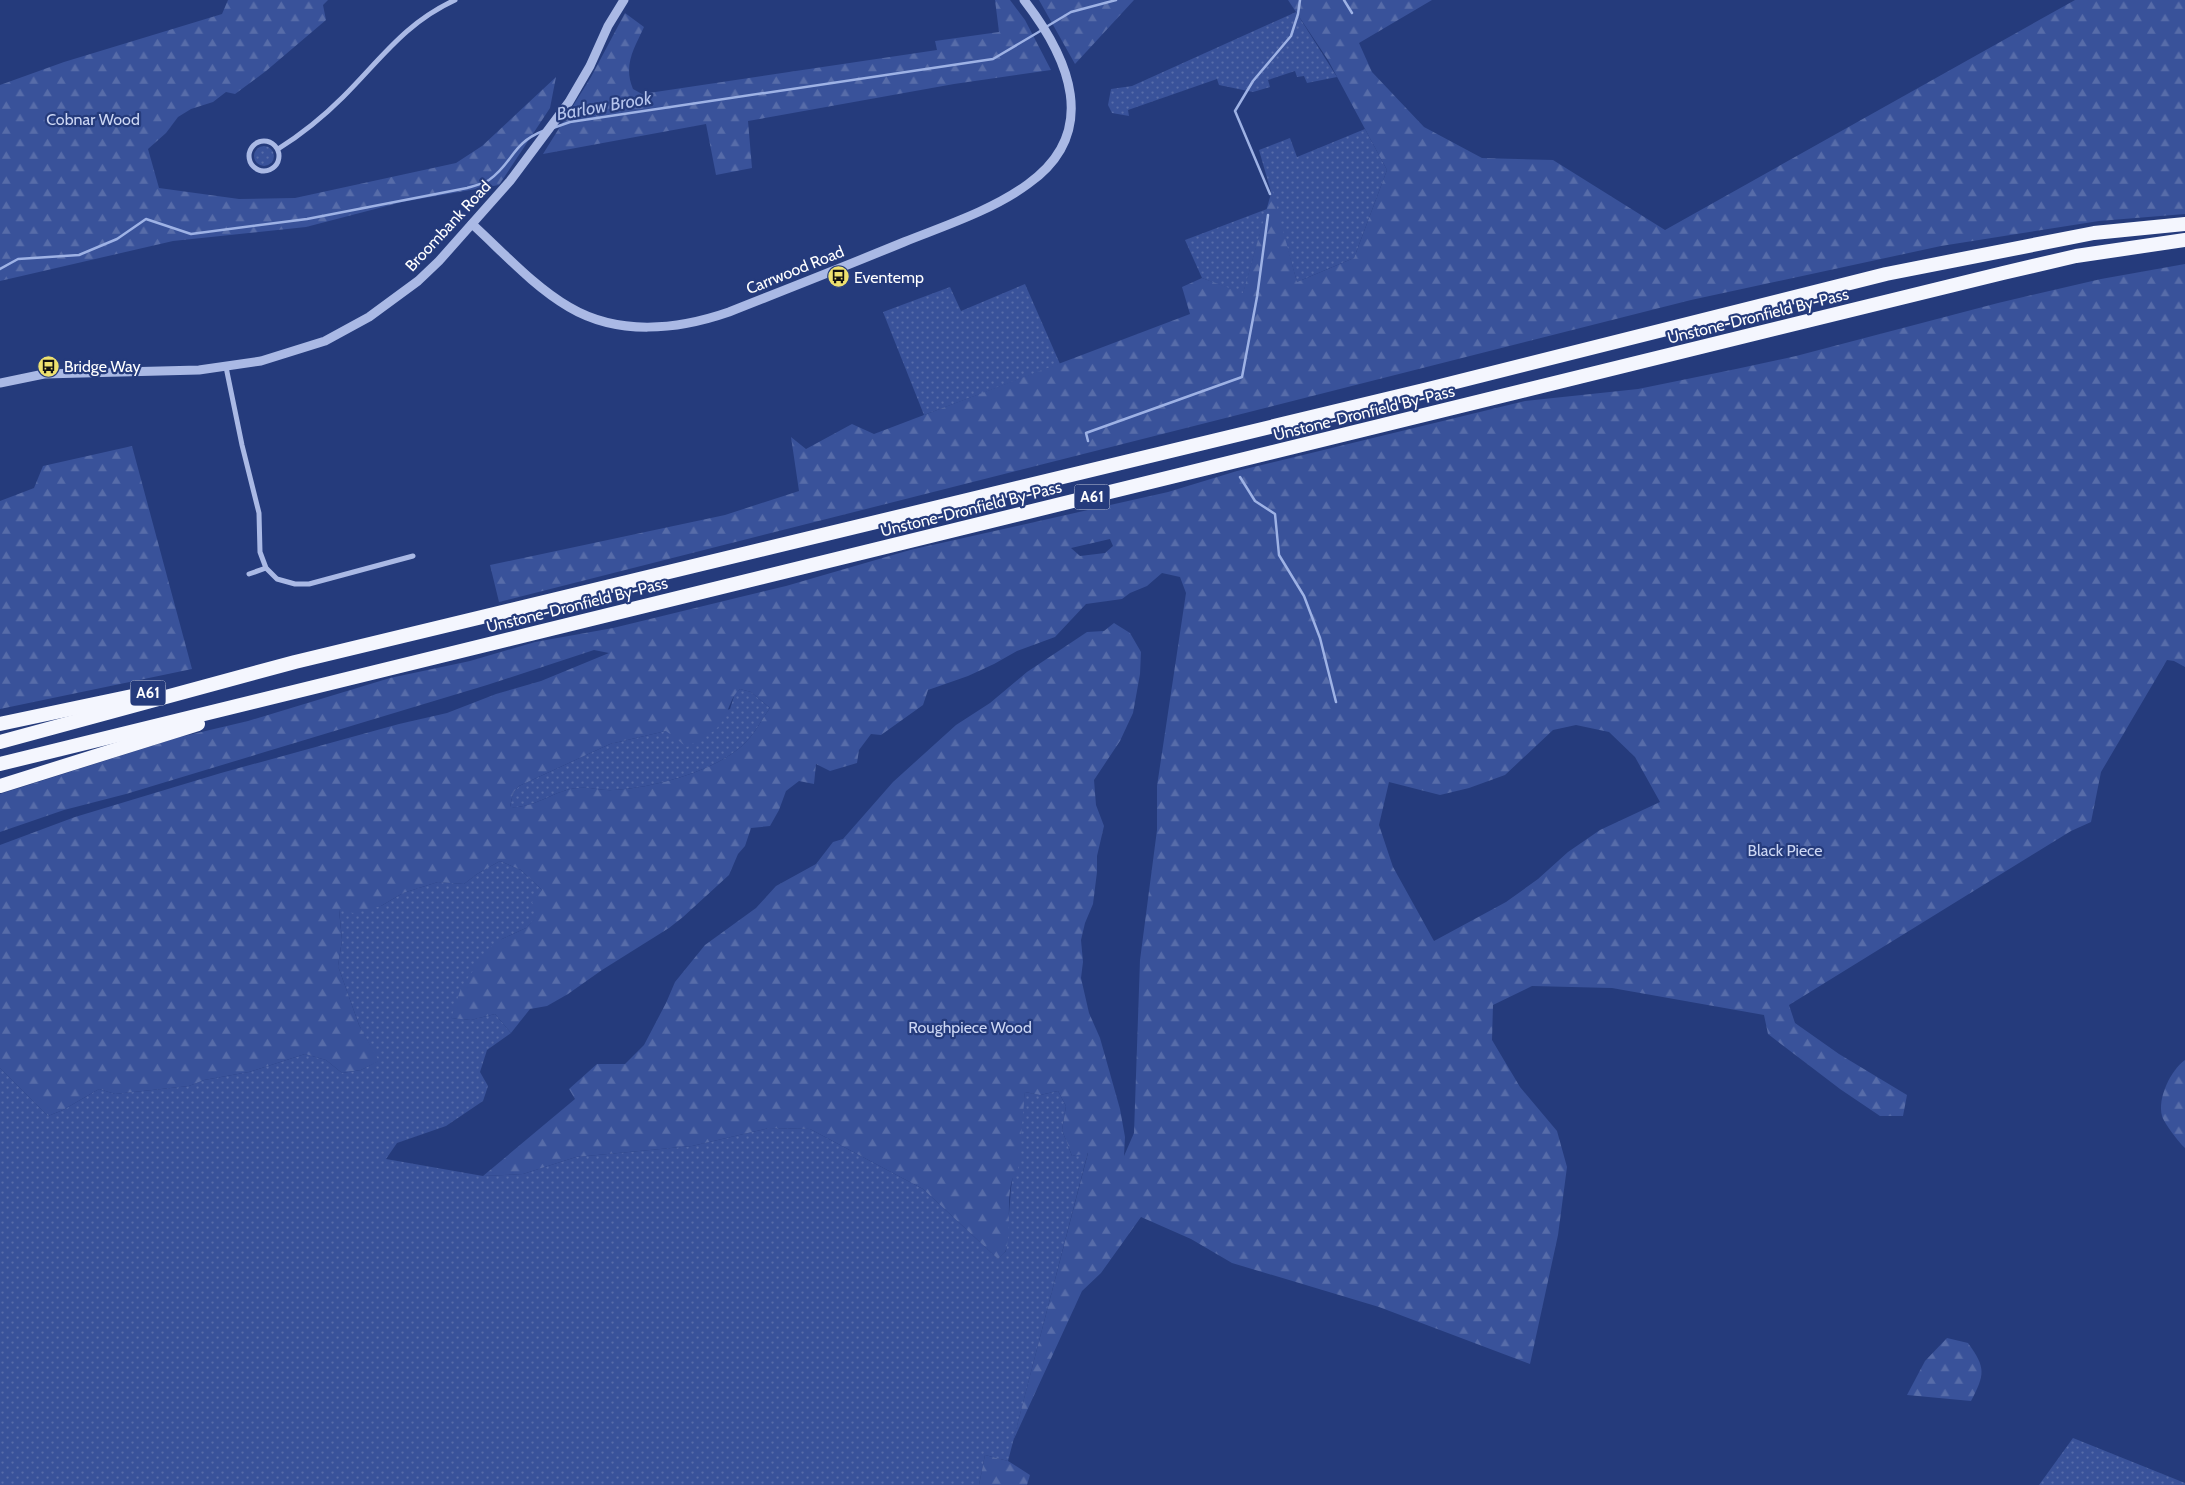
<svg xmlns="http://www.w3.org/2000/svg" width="2185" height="1485" font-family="Cabin,sans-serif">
	<defs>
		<pattern id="green-dots" width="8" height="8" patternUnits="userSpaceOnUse" patternTransform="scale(1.25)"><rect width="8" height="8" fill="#39529a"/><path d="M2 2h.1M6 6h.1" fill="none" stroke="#576ca9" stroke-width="1.8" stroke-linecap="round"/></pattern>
		<pattern id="forest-firs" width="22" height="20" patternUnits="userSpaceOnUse" patternTransform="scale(1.25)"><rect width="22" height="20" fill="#39529a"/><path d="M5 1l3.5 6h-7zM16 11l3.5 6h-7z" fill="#576ca9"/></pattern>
	</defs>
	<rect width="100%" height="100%" fill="#253b7c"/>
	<g fill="url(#green-dots)">
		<path d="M1296 12 1337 77 1307 83 1304 76 1297 77 1295 71 1268 80 1270 87 1253 92 1219 85 1217 79 1128 110 1129 116 1112 113 1108 105 1111 89 1132 86Z"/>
		<path d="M1365 129 1387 170 1354 258 1297 282 1259 150 1290 138 1297 157Z"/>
		<circle cx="264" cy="156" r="10"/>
		<path d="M1267 209 1243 294 1202 278 1185 240Z"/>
		<path d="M1025 284 1060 364 924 415 883 312 950 287 961 311Z"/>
		<path d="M740 689 751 692 770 708C762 719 755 733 745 743 717 771 653 788 614 790 602 791 591 787 579 788 555 789 535 809 510 807L513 793 519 786 610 744 666 731 730 709 735 693Z"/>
		<path d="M500 861 521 870 542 890 539 915 526 928 502 939 451 1018 471 1020 495 1014 511 1033 487 1050 480 1072 488 1086 483 1101 446 1126 397 1143 386 1159 483 1176 523 1174 576 1157 692 1146 769 1128 810 1129 923 1189 998 1259 1006 1251 1011 1188 1025 1092 1040 1095 1058 1091 1066 1106 1062 1130 1072 1156 1088 1152 1008 1461 985 1455 979 1485H0V1068L48 1116 63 1110 99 1089 115 1094 189 1086 204 1080 249 1072 305 1054 326 1060 342 1073 361 1070 378 1061 359 1025 338 966 342 940 339 909 381 906 403 893 438 882 464 884 477 874Z"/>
		<path d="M2073 1438 2185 1483V1485H2039Z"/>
	</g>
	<g fill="url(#forest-firs)" fill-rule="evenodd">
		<path d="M228 0H328L323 5 326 20 266 71 235 94 226 92 213 102 191 109 178 117 166 133 148 149 159 188 239 199 295 198 456 163 482 146 556 77 550 108 499 185 402 202 306 227 173 241 0 281V85L64 62 222 14Z"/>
		<path d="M995 0H1010L1025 20 1051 70 954 84 748 121 752 168 716 175 706 124 543 154 591 77 625 13 644 27C634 49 623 65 633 89L642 94 937 50 935 41 999 32Z"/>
		<path d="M1039 0H1134L1075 64Z"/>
		<path d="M1288 0H1432L1359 43 1372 72 1424 127 1482 158 1553 160 1665 230 2075 0H2185V214L2099 221 1941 246 1691 300 499 602 490 565 725 515 799 491 791 437 806 449 852 424 874 434 1190 314 1182 287 1202 278 1243 293 1272 190 1297 282 1354 258 1387 170 1328 60Z"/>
		<path d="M2185 264V667L2174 661 2167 660 2101 772 2091 822 2071 831 1789 1005 1795 1023 1839 1054 1907 1095 1903 1116H1880L1840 1089 1768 1034 1764 1015 1612 988 1532 986 1493 1005 1492 1040 1520 1087 1557 1131 1567 1167 1558 1235 1530 1364 1379 1307 1232 1263 1191 1239 1141 1217 1101 1273 1082 1291 1013 1441 1088 1153 1072 1156 1062 1130 1066 1106 1058 1091 1040 1095 1025 1092 1018 1169C1003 1185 1013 1229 1006 1250 1005 1253 1001 1256 998 1259L923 1189 810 1129 769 1128 692 1146 576 1157 523 1174 483 1176 575 1099 569 1089 597 1064H625L644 1045 666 1003 675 982 705 945 756 908 776 886 816 864 833 842 843 839 893 782 956 725 990 703 1027 672 1087 632 1104 631 1114 623 1130 633 1141 652 1140 674 1133 713 1120 741 1094 780 1096 805 1104 826 1097 856V872L1093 904 1085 923 1081 940 1083 962 1081 978 1089 1013 1100 1038 1120 1109 1125 1137 1124 1156 1134 1133 1140 960 1157 830V786L1186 593 1180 577 1162 573 1147 586 1130 593 1122 599 1086 604 1055 637 1017 651 994 664 968 676 928 690 923 705 881 735 871 734 859 750 857 763 830 771 816 764 814 784 799 781 786 791 779 810 770 826 751 828 745 846 738 854 729 875 683 917 669 928 602 970 568 994 547 1006 530 1009 511 1033 495 1014 471 1020 451 1018 461 988 488 949 502 939 526 928 538 915 532 902 542 890 521 870 500 861 477 874 464 884 438 882 403 893 381 906 353 913 339 910 342 940 338 966 359 1025 379 1061 361 1070 342 1073 326 1060 305 1054 249 1072 204 1080 189 1086 115 1094 99 1089 63 1110 48 1116 0 1068V845L75 817 221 773 399 724 447 713 496 694 541 681 609 653 594 650 487 685 126 794 64 810 0 832V794L180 737 248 721 390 678 470 661 535 642 613 628 786 586 910 550 1168 492 1237 471 1525 401 1638 389 1736 369 1796 356 1998 303 2101 279ZM1110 539 1113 546 1105 553 1080 556 1071 548ZM740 689 751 692 770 708C762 719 755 733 745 743 717 771 653 788 614 790 602 791 591 787 579 788 555 789 535 809 510 807L513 793 519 786 610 744 666 731 687 747C696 741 710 735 718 727 728 717 730 696 740 689ZM1576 725 1609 732 1635 757 1660 802 1600 830 1568 852 1538 879 1506 902 1434 941 1393 867 1379 825 1389 782 1440 795 1469 788 1505 775 1553 730Z"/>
		<path d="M132 446 192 669 0 709V501L34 488 43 466Z"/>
		<path d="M2185 1060V1148C2180 1144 2164 1123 2162 1116 2157 1098 2171 1070 2185 1060Z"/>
		<path d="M1947 1338 1968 1343C1986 1368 1985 1374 1971 1401L1907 1395 1925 1361Z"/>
		<path d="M985 1455 1008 1461 1030 1475 1027 1485H979Z"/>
	</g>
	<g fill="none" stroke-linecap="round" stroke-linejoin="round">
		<g stroke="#9eb2e5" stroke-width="2.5">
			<path d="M1344 0 1352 13"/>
			<path d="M1046 27 1071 12 1116 0"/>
			<path d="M553 128 570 122 993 59 1042 30"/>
			<path d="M1270 194 1235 111 1253 81 1291 36 1298 14 1300 0"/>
			<path d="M0 269 18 259 79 255 117 239 146 219 191 234 307 219 467 188C474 186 483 184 489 180 513 163 512 143 543 131"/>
			<path d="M1088 441 1086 433 1242 377 1257 297 1268 215"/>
			<path d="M1240 477 1255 501 1275 514 1279 555 1304 596 1320 638 1336 702"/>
		</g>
		<g stroke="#aab9e5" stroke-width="5">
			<circle cx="264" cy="156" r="15"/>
			<path d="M278 149C302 134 323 117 343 97 381 59 405 23 455 0"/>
			<path d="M226 367 242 445 259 513 260 552 266 568 277 579 295 584H309L413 556"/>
			<path d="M249 574 266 568"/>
		</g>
		<g stroke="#aab9e5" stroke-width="9">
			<path d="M472 224C503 252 533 286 569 307 618 336 677 330 729 312 787 289 846 266 904 242 944 226 993 210 1028 184 1101 132 1069 58 1024 0"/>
			<path d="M0 383 44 374 199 370 261 361 325 341 369 317 418 281 439 261 510 181 569 102 590 66 608 26 624 0"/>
		</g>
		<g stroke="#f4f6fe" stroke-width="14">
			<path d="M0 724 151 692"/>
			<path d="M0 742 295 662 1428 389 1886 274 2094 233 2185 224"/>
			<path d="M0 764 2003 273 2076 256 2185 240"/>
			<path d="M0 786 198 724"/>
		</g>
	</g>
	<defs>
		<symbol id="bus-disc" viewBox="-11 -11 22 22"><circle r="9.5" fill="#eee16f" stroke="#253b7c"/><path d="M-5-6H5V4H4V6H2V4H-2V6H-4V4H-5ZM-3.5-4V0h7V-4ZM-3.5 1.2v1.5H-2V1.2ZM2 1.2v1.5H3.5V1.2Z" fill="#111"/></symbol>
	</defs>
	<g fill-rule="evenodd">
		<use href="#bus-disc" x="826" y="264" width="25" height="25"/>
		<use href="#bus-disc" x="36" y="354" width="25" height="25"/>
	</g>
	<g text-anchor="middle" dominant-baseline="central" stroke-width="4.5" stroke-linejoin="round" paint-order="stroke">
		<g fill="#253b7c" stroke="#bec4d8" stroke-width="1">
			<rect x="1074.5" y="484.5" width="35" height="25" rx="4"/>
			<rect x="130.5" y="680.5" width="35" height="25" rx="4"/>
		</g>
		<g font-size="15" font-weight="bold" fill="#fff">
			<text x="1092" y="497">A61</text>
			<text x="148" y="693">A61</text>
		</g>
		<g font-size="16" fill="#cdd7f4" stroke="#253b7c">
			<text x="93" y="119">Cobnar Wood</text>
			<text x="1785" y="850">Black Piece</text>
			<text x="970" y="1027">Roughpiece Wood</text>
		</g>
		<g font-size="16" fill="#fff" stroke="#253b7c">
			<text transform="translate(448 226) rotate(-47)">Broombank Road</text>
			<text transform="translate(795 270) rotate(-22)">Carrwood Road</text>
			<text transform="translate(1758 316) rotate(-14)">Unstone-Dronfield By-Pass</text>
			<text transform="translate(1364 413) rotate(-14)">Unstone-Dronfield By-Pass</text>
			<text transform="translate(971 509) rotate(-14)">Unstone-Dronfield By-Pass</text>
			<text transform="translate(577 605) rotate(-14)">Unstone-Dronfield By-Pass</text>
		</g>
		<g font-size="16" fill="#fff" stroke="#253b7c" text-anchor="start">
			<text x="854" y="277">Eventemp</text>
			<text x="64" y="366">Bridge Way</text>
		</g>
		<g font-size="18" font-style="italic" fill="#b5c4ed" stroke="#253b7c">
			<text transform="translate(604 106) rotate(-10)">Barlow Brook</text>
		</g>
	</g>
</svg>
